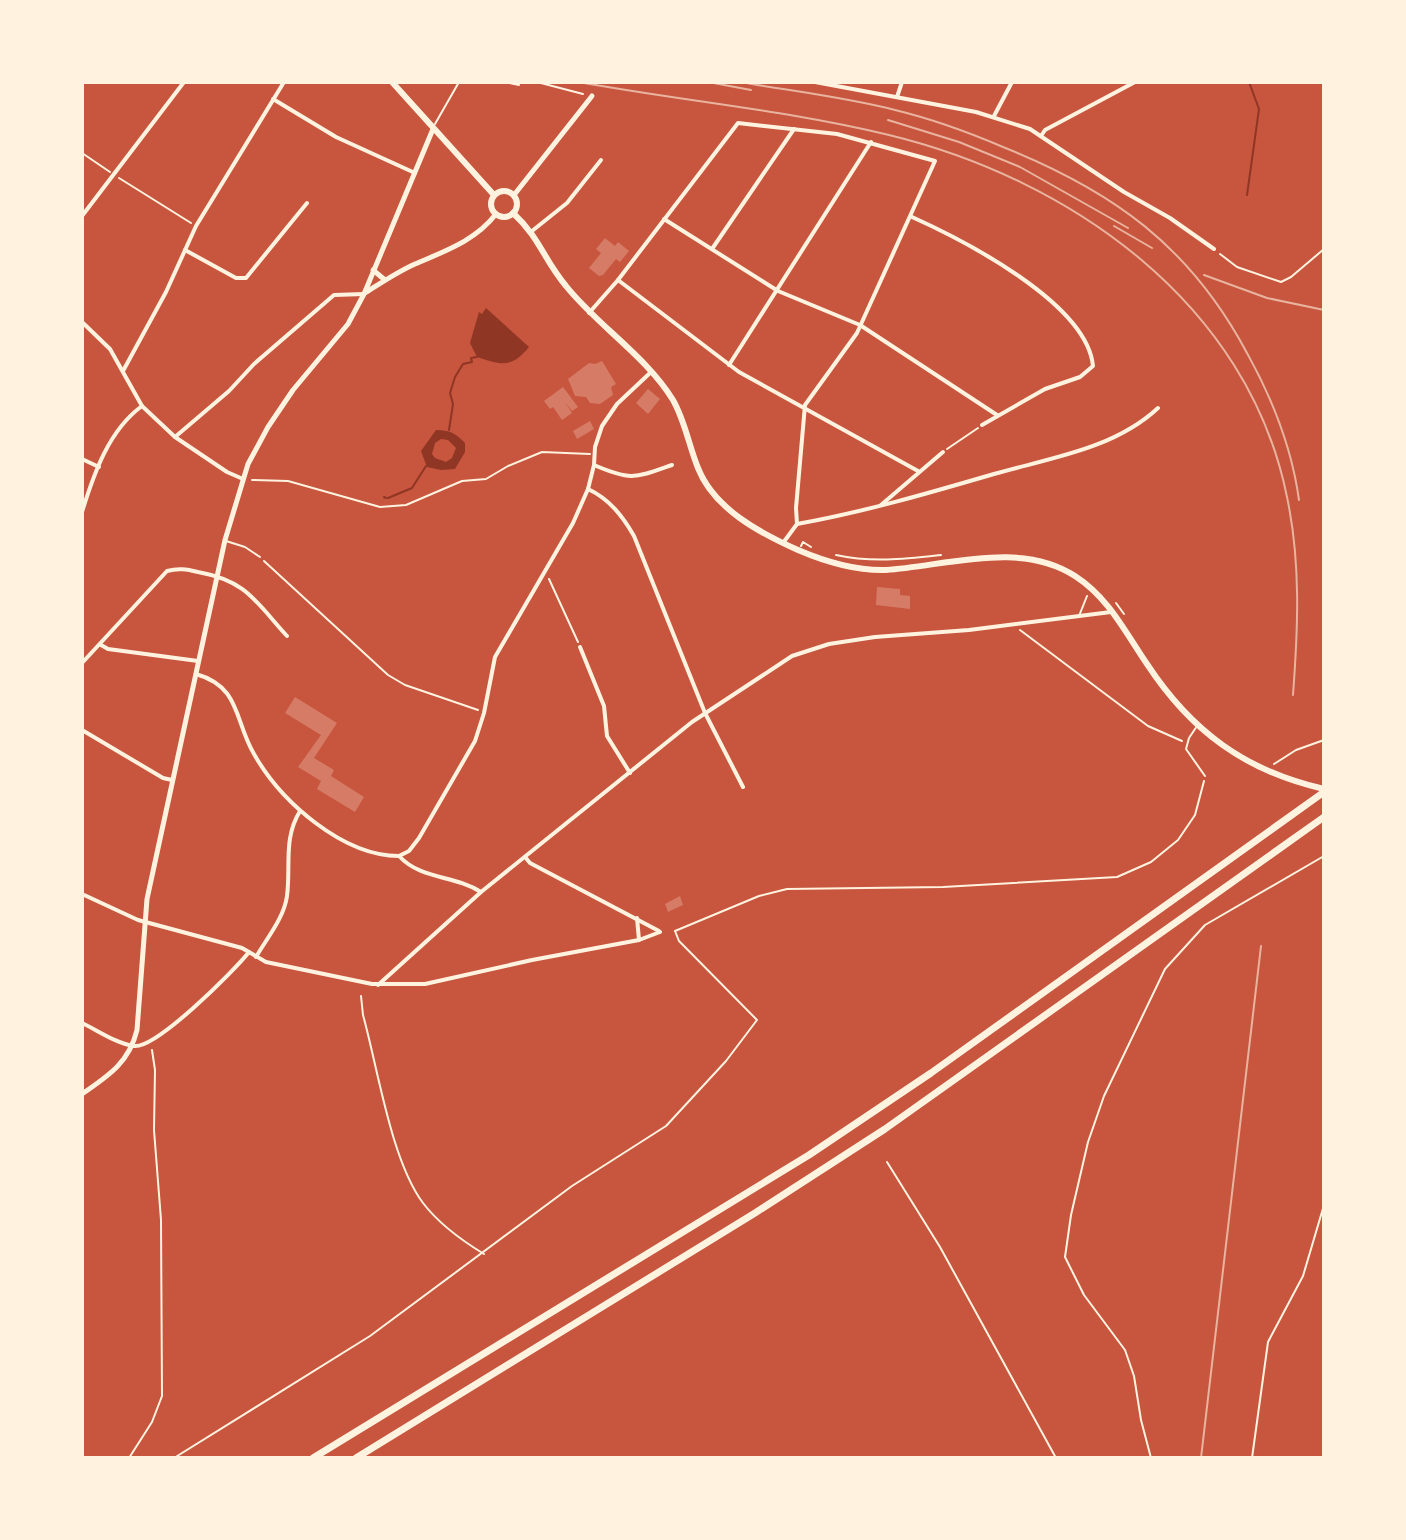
<svg xmlns="http://www.w3.org/2000/svg" width="1406" height="1540" font-family="Roboto,sans-serif">
	<rect width="100%" height="100%" fill="#c8553d"/>
	<g fill="#8f3625" fill-rule="evenodd">
		<path d="M486 308 529 347C511 369 501 365 477 357L470 343 479 312 482 314Z"/>
		<path d="M436 430C450 430 455 433 465 443V452L455 469 441 470 427 467 421 451ZM441 439 448 440 456 448 452 458 446 462 435 458 432 454 435 443Z"/>
	</g>
	<g fill="none" stroke-linecap="round" stroke-linejoin="round">
		<g stroke="#8f3625" stroke-width="2">
			<path d="M1247 195 1259 109 1249 82"/>
			<path d="M449 430 453 404 450 393 455 377 463 364 472 362 471 358 477 357"/>
			<path d="M384 497 386 498"/>
			<path d="M388 498 412 488 426 466"/>
		</g>
	</g>
	<g fill="#d67c66">
		<path d="M605 238 615 246 618 242 629 251 620 262 616 259 603 275 599 276 589 268 601 253 596 249Z"/>
		<path d="M602 361 616 384 611 387 613 395 600 404 590 403 586 397 575 396 568 379 589 363 595 364Z"/>
		<path d="M563 387 578 407 572 411 565 402 572 413 562 420 553 407 550 409 544 401Z"/>
		<path d="M648 389 660 399 648 414 636 403Z"/>
		<path d="M590 421 594 429 577 439 573 431Z"/>
		<path d="M877 587 900 589V595L910 596V609L876 605Z"/>
		<path d="M295 697 337 723 314 758 334 770 331 776 364 797 355 812 317 789 321 781 298 767 321 735 285 713Z"/>
		<path d="M680 896 683 905 668 912 665 904Z"/>
	</g>
	<g fill="none" stroke-linecap="round" stroke-linejoin="round">
		<g stroke="#fff3e0" stroke-width="2">
			<path d="M537 82 583 94"/>
			<path d="M82 153 110 172"/>
			<path d="M119 178 191 223"/>
			<path d="M1220 254 1237 267 1281 282 1291 277 1324 249"/>
			<path d="M947 449 978 428"/>
			<path d="M252 480 288 481 380 507 406 505 462 481 486 479 508 466 542 452 590 454"/>
			<path d="M801 546 803 542 811 547"/>
			<path d="M836 555C872 563 905 559 941 555"/>
			<path d="M264 561 388 675 405 685 478 710"/>
			<path d="M549 579 578 642"/>
			<path d="M1116 603 1124 614"/>
			<path d="M1020 630 1148 726 1182 741"/>
			<path d="M1274 764 1296 750 1324 740"/>
			<path d="M361 996 363 1015C378 1069 391 1160 423 1203 439 1224 461 1240 484 1254"/>
			<path d="M887 1162 940 1247 1056 1458"/>
			<path d="M129 1458 152 1422 162 1396 161 1220 154 1130 155 1070 152 1050"/>
			<path d="M174 1458 370 1336 572 1186 666 1126 726 1061 757 1020 679 941 675 931 759 896 787 889 943 887 1117 877 1151 862 1178 840 1195 815 1204 781"/>
			<path d="M1151 1458 1141 1420 1134 1376 1125 1350 1084 1295 1065 1257 1071 1215 1088 1142 1104 1096 1165 969 1205 925 1324 856"/>
			<path d="M1252 1458 1268 1342 1303 1276 1324 1205"/>
		</g>
		<g stroke="#fff3e0" stroke-width="2">
			<path d="M505 82 519 85"/>
			<path d="M435 124 459 82"/>
			<path d="M226 541 245 547 260 557"/>
			<path d="M1079 616 1087 596"/>
			<path d="M1197 726 1189 738 1186 749 1205 776"/>
		</g>
		<g stroke="#fff3e0" stroke-width="4">
			<path d="M815 82 976 112 1030 129 1124 192 1170 218 1214 249"/>
			<path d="M897 97 902 82"/>
			<path d="M273 99 336 137 415 173"/>
			<path d="M994 116 1012 82"/>
			<path d="M1041 136 1045 130 1135 82"/>
			<path d="M82 216 184 82"/>
			<path d="M912 217C963 240 1087 303 1093 366L1080 377 1045 389 982 425"/>
			<path d="M664 219 778 291 860 325 997 415"/>
			<path d="M532 231 567 203 601 160"/>
			<path d="M712 249 794 129"/>
			<path d="M185 250 236 278H246L307 203"/>
			<path d="M618 280 739 372 918 471"/>
			<path d="M589 313 618 280 738 123 837 134 935 161 857 333 805 405 796 508 797 524 783 543"/>
			<path d="M82 322 110 349 142 406 175 437 227 472 243 479"/>
			<path d="M729 365 871 142"/>
			<path d="M123 371 166 292 196 226 284 82"/>
			<path d="M175 437 229 391 254 364 334 295 364 294"/>
			<path d="M82 459 99 467"/>
			<path d="M594 465C631 481 635 478 672 465"/>
			<path d="M588 489C609 499 622 515 634 536L705 713 743 787"/>
			<path d="M881 505 943 452"/>
			<path d="M82 512C94 473 109 430 142 406"/>
			<path d="M797 524C864 512 929 493 994 474 1050 458 1114 449 1158 408"/>
			<path d="M101 645 108 649 198 661"/>
			<path d="M580 647 604 706 607 736 630 773"/>
			<path d="M82 663 167 571C178 568 186 569 198 572 247 581 255 601 287 636"/>
			<path d="M196 674C241 687 234 720 254 754 281 802 343 856 399 856 421 880 455 875 481 892"/>
			<path d="M82 730 163 778 172 780"/>
			<path d="M399 856 409 851 419 838 475 741 484 713 495 657 573 523 588 489 594 465 595 447 602 426 617 404 650 373"/>
			<path d="M525 857 530 863 659 931"/>
			<path d="M82 894 138 920 242 948 266 962 372 984H425L532 960 639 940 660 932"/>
			<path d="M637 918 639 940"/>
			<path d="M256 957C267 938 284 918 287 896 291 865 283 839 300 811"/>
			<path d="M378 985 481 892 692 722 792 656 829 644 875 637 969 630 1111 612"/>
			<path d="M82 1023C97 1030 117 1044 134 1046 156 1049 234 971 249 952"/>
		</g>
		<g stroke="#fff3e0" stroke-width="5">
			<path d="M514 195 592 96"/>
			<path d="M373 270 385 280"/>
			<path d="M365 293C381 283 397 272 415 264 445 251 475 241 496 214"/>
			<path d="M82 1094C108 1076 129 1063 137 1030L147 899 225 540 248 464 268 427 293 390 348 324 364 294 433 129"/>
		</g>
		<g stroke="#fff3e0" stroke-width="6">
			<path d="M392 82 494 195"/>
			<circle cx="504" cy="204" r="13"/>
			<path d="M513 213C540 238 544 260 566 286 598 326 646 356 673 400 685 421 689 446 698 468 714 509 760 533 798 550 826 562 855 571 886 570 946 566 1020 540 1075 576 1109 598 1125 632 1147 664 1191 731 1245 771 1324 789"/>
		</g>
		<g stroke="#fff3e0" stroke-width="7">
			<path d="M313 1458 809 1155 931 1073 1324 792"/>
			<path d="M356 1458 755 1213 885 1129 1324 817"/>
		</g>
		<g stroke="#e9b49f" stroke-width="2">
			<path d="M579 82C682 101 787 110 889 135 1070 179 1248 303 1287 497 1301 563 1298 628 1293 695"/>
			<path d="M708 82 751 90"/>
			<path d="M740 82C791 91 844 97 895 110 932 119 968 132 1003 147 1113 191 1190 246 1247 353 1272 398 1292 449 1299 500"/>
			<path d="M888 120 959 142 1020 167 1128 228"/>
			<path d="M1114 226 1152 248"/>
			<path d="M1204 275 1267 298 1324 310"/>
			<path d="M1201 1458 1261 946"/>
		</g>
	</g>
	<rect width="1406" height="1540" fill="none" stroke="#fff3e0" stroke-width="168"/>
</svg>
